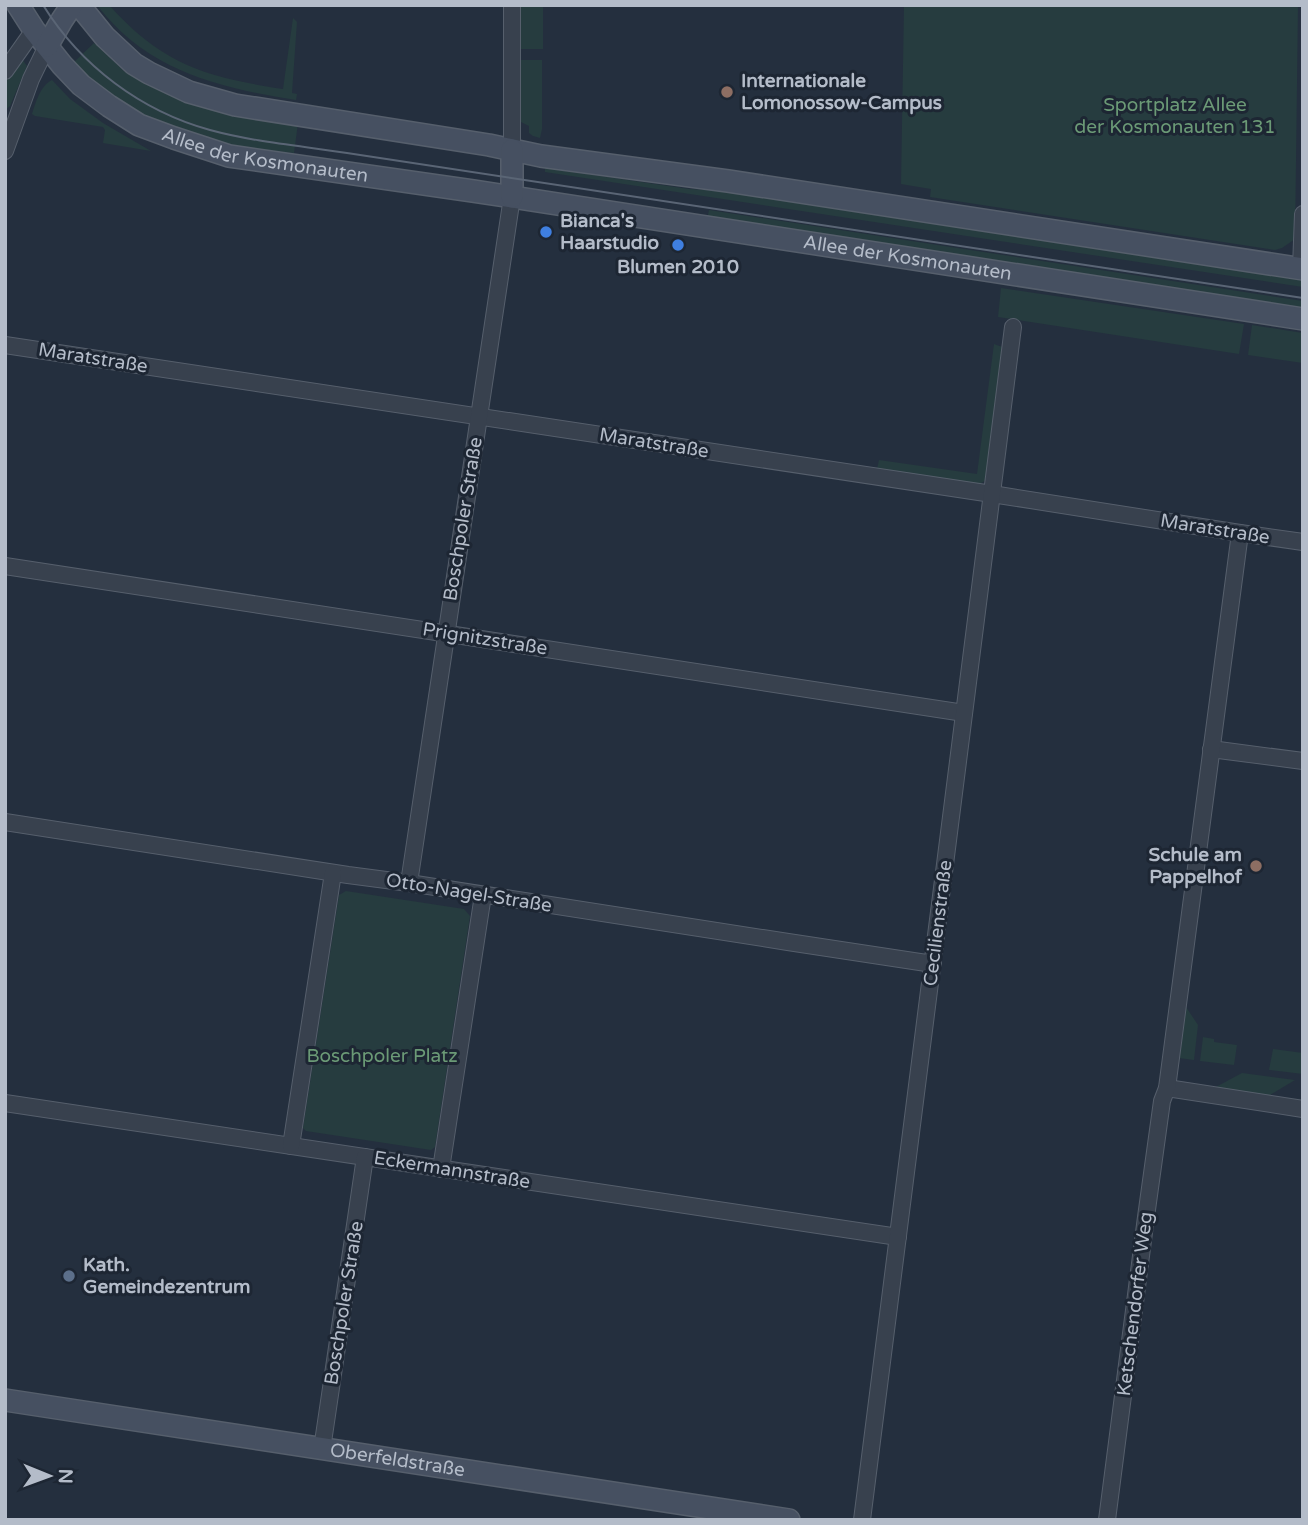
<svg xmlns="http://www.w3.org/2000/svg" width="1308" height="1525" font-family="'Varela Round',sans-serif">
	<rect width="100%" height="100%" fill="#242f3e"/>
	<g fill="#263c3f">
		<path d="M97 5H109C163 65 205 77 283 89L293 18 297 22 292 93 297 94 296 100C220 88 147 71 97 5Z"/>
		<path d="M520 5H543V49H519Z"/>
		<path d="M904 5H1298L1295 239 1282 248 1275 250 930 197 931 189 901 184Z"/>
		<path d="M94 43 124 71 167 94 298 123 294 153C211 147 133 123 73 63Z"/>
		<path d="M22 59 27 66 10 106 5 110V83Z"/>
		<path d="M520 60H542V129L540 138 533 136 529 133V126L519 121Z"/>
		<path d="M52 80 70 99 103 123 151 151 103 143 105 130 103 127 35 116 32 114C36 102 40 86 52 80Z"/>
		<path d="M545 168 689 189 747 192 1303 276V287L545 172Z"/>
		<path d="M709 210 1303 301V310L707 219Z"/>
		<path d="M1001 288 1244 324 1239 354 998 317Z"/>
		<path d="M1252 325 1303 333V363L1248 355Z"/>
		<path d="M994 344 1005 348 987 478C984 482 981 484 975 484L877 469 879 460 977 474Z"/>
		<path d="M346 891 464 909 470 916 435 1147 431 1150 306 1131 303 1128 339 895Z"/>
		<path d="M1186 1007 1198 1025 1194 1060 1179 1058Z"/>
		<path d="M1203 1037 1214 1039V1042L1237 1045 1234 1065 1200 1061Z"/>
		<path d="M1273 1049 1303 1053V1074L1269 1070Z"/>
		<path d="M1242 1073 1295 1080 1270 1095 1264 1098 1214 1088Z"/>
	</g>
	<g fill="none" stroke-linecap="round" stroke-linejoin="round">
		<defs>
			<g id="street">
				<path d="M512 5V150"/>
				<path d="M5 71 34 30"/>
				<path d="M5 151 31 79 47 46"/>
				<path d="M1301 268 1303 214"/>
				<path d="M5 345 992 494 1240 533 1303 542"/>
				<path d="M5 566 964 713"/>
				<path d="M1211 749 1303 761"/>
				<path d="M5 822 348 875 409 883 788 942 933 964"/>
				<path d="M409 883 512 197"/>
				<path d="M1167 1088 1303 1109"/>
				<path d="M5 1103 898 1237"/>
				<path d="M291 1146 333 873"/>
				<path d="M441 1169 483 895"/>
				<path d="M322 1449 365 1157"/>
				<path d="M862 1520 1013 327"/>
				<path d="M1107 1520 1146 1217 1162 1101 1167 1088 1240 533"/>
			</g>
			<g id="secondary">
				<path id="s1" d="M18 5 34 30 62 65 81 85 109 106 139 125 174 138 229 156 473 191 1303 319"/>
				<path d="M79 5 105 37 134 64 149 73 189 92 235 105 489 145 541 156 728 181 1303 269"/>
				<path d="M47 46 62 20 72 5"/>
				<path d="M512 197V150"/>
				<path id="s2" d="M5 1400 789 1520"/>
			</g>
		</defs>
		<use href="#street" stroke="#565f6c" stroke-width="18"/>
		<use href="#secondary" stroke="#565f6c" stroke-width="24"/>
		<use href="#street" stroke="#38414e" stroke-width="16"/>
		<use href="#secondary" stroke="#465061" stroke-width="21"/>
		<path stroke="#5a6575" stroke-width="2" d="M43 5C81 66 141 111 210 130 254 142 302 146 347 153L1303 298"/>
	</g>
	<g fill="#8d6e63" stroke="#1d2633" stroke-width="2.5">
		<circle cx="727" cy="92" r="7"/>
		<circle cx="1256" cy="866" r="7"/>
	</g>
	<g fill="#3f7fe0" stroke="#1d2633" stroke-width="2.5">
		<circle cx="546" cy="232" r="7"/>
		<circle cx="678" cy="245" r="7"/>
	</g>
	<circle fill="#5c6f8a" stroke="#1d2633" stroke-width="2.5" cx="69" cy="1276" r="7"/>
	<g text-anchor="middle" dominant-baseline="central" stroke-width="6" stroke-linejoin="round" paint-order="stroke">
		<g font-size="19" font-weight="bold" fill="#b4bcc9" stroke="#1d2633" text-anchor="start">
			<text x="741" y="81">Internationale<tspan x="741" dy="22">Lomonossow-Campus</tspan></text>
			<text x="560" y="221">Bianca's<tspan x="560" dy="22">Haarstudio</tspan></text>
			<text x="678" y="267" text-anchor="middle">Blumen 2010</text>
			<text x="1242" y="855" text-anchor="end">Schule am<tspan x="1242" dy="22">Pappelhof</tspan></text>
			<text x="83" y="1265">Kath.<tspan x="83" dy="22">Gemeindezentrum</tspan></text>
		</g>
		<g font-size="19" fill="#6b9a76" stroke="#1d2633">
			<text x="1175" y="105">Sportplatz Allee<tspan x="1175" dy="22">der Kosmonauten 131</tspan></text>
			<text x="382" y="1056">Boschpoler Platz</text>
		</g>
		<g font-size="19" fill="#b4bcc9" stroke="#1d2633">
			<text stroke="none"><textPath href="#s1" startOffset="303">Allee der Kosmonauten</textPath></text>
			<text stroke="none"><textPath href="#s1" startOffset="954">Allee der Kosmonauten</textPath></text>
			<text transform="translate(93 358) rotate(9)">Maratstraße</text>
			<text transform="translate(654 443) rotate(9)">Maratstraße</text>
			<text transform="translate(463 519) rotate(-81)">Boschpoler Straße</text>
			<text transform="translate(1215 529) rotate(9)">Maratstraße</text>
			<text transform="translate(485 639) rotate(9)">Prignitzstraße</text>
			<text transform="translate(469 893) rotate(9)">Otto-Nagel-Straße</text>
			<text transform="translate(938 923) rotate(-83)">Cecilienstraße</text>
			<text transform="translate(452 1170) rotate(9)">Eckermannstraße</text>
			<text transform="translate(344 1303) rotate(-81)">Boschpoler Straße</text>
			<text transform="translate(1135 1304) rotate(-83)">Ketschendorfer Weg</text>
			<text stroke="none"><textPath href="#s2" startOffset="397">Oberfeldstraße</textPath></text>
		</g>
	</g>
	<rect width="1308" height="1525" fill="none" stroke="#b4bcc9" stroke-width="14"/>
	<g transform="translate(49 1476) rotate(91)" stroke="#1d2633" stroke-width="5" paint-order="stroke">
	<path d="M0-5L12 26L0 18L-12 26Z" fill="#b4bcc9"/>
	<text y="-10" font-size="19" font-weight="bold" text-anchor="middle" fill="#b4bcc9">N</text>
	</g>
</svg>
